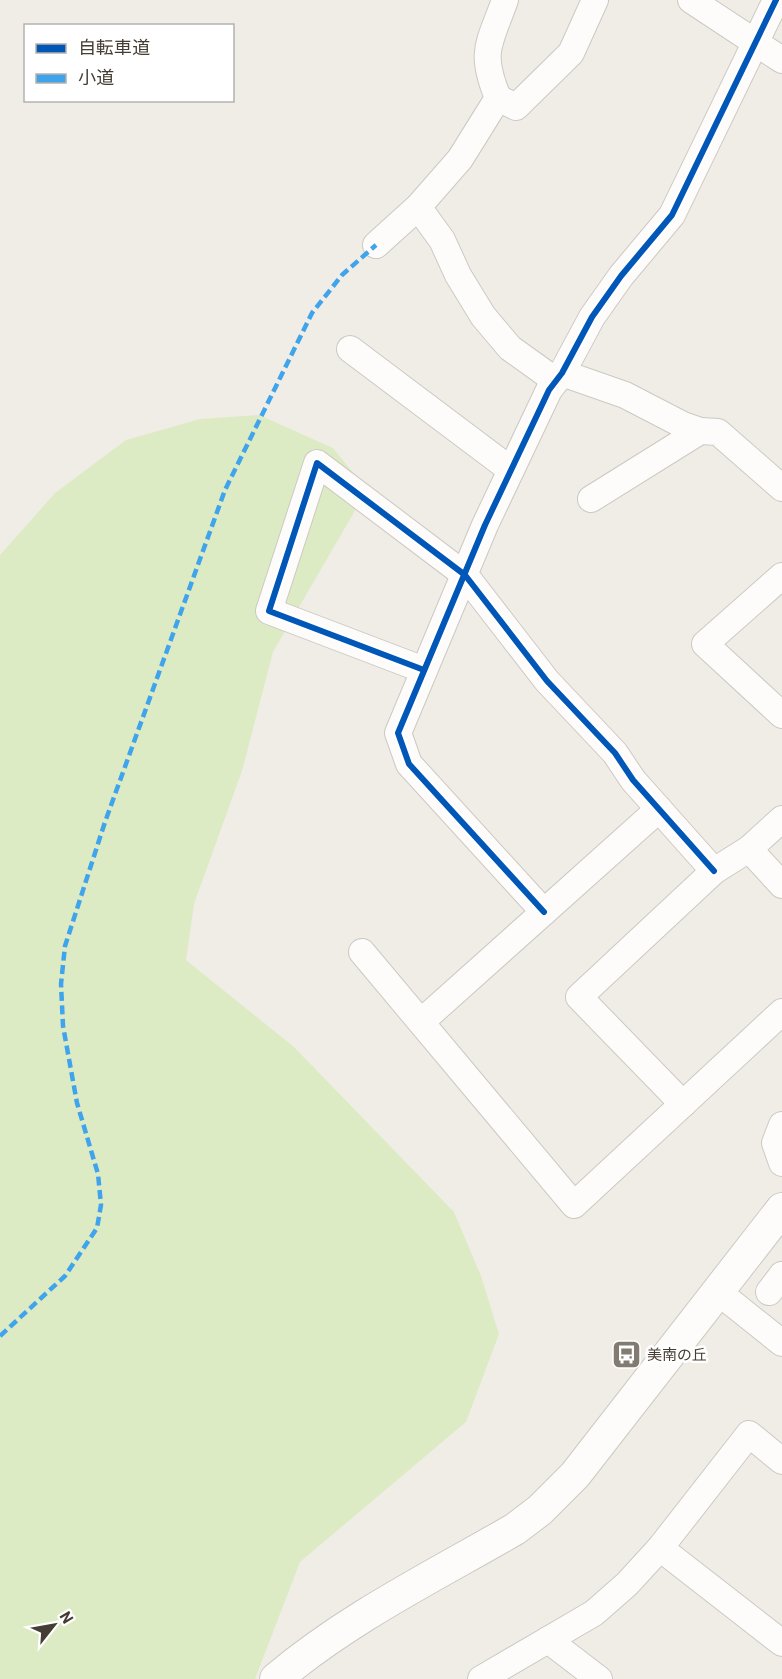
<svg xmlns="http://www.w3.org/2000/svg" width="782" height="1679" font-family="Barlow,'Noto Sans JP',sans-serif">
	<rect width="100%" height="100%" fill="#f0ede6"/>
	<path fill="#ddebc5" d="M259 415 333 448 367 490 273 652 242 771 194 904 186 960 294 1047 454 1212 481 1276 499 1334 466 1422 300 1562 255 1679H0V555L55 493 126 440 200 419Z"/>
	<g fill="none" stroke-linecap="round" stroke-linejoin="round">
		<defs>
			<g id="minor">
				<path d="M691 0 782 60"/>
				<path d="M498 98 516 107 571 53 595 0"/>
				<path d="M418 207 442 240 458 275 483 316 510 348 556 381"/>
				<path d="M376 245 418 207 460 159 498 98C479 51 489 45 505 0"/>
				<path d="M350 349 511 470"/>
				<path d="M562 373 625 395 683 425 700 431 718 432 782 488"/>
				<path d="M591 499 700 431"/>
				<path d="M782 576 705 644 782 715"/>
				<path d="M424 670 269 611 317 463 465 575 547 681 615 753 633 780 714 871"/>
				<path d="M749 849 782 885"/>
				<path d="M544 912 409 764 398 733 485 525 549 390 562 373 592 317 621 276 672 215 776 0"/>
				<path d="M362 952 574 1205 782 1012"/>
				<path d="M421 1022 659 809"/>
				<path d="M683 1104 579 997 714 871 749 849 782 819"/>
				<path d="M782 1125 775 1143 782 1163"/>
				<path d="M717 1291 782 1343"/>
				<path d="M769 1292 782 1275"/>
				<path d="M660 1548 782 1643"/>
				<path d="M548 1640 599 1679"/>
				<path d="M481 1679 594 1613 627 1584 660 1548 749 1434 782 1461"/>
			</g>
			<path id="tertiary" d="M276 1679C348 1618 434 1576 515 1529L540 1510 575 1475 782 1209"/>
		</defs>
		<use href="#minor" stroke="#ccc9c3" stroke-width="28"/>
		<use href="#tertiary" stroke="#ccc9c3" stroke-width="34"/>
		<use href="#minor" stroke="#fdfcfb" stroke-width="26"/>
		<use href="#tertiary" stroke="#fdfcfb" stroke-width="32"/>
		<path stroke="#3fa4eb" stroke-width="4.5" stroke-dasharray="9 4.5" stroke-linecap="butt" d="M0 1336 65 1276 97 1228 101 1205 98 1174 77 1103 63 1026 61 984 65 946 105 822 225 490 312 313 342 275 376 245"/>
		<defs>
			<g id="cycleway">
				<path d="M424 670 269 611 317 463 465 575 547 681 615 753 633 780 714 871"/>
				<path d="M544 912 409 764 398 733 485 525 549 390 562 373 592 317 621 276 672 215 776 0"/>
			</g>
		</defs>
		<use href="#cycleway" stroke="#fff" stroke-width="10"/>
		<use href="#cycleway" stroke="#0057b8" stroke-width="6"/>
	</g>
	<defs>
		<symbol id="bus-square" viewBox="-11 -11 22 22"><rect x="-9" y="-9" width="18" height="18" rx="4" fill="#817b72" stroke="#fff"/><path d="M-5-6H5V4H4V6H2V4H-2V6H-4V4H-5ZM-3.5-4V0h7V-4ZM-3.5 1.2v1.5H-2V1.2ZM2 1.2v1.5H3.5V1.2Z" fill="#fff"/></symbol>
	</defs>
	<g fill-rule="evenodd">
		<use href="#bus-square" x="610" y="1338" width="33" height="33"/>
	</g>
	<g text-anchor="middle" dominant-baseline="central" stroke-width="5" stroke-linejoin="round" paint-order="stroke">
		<g font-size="15" fill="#453d33" stroke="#fff" text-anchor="start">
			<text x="647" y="1354">美南の丘</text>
		</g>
	</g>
	<rect x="24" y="24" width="210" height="78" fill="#ffffff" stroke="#b5b1ad" stroke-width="1.5"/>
	<rect x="36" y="44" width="30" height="9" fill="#0057b8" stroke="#b5b1ad" stroke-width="1.5"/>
	<text x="78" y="54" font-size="18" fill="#453d33">自転車道</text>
	<rect x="36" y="74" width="30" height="9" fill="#3fa4eb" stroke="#b5b1ad" stroke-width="1.5"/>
	<text x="78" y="84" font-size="18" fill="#453d33">小道</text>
	<g transform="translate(54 1625) rotate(59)" stroke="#ffffff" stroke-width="4.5" paint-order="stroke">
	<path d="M0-4.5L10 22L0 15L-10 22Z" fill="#453d33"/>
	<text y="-9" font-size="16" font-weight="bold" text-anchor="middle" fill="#453d33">N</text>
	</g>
</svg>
